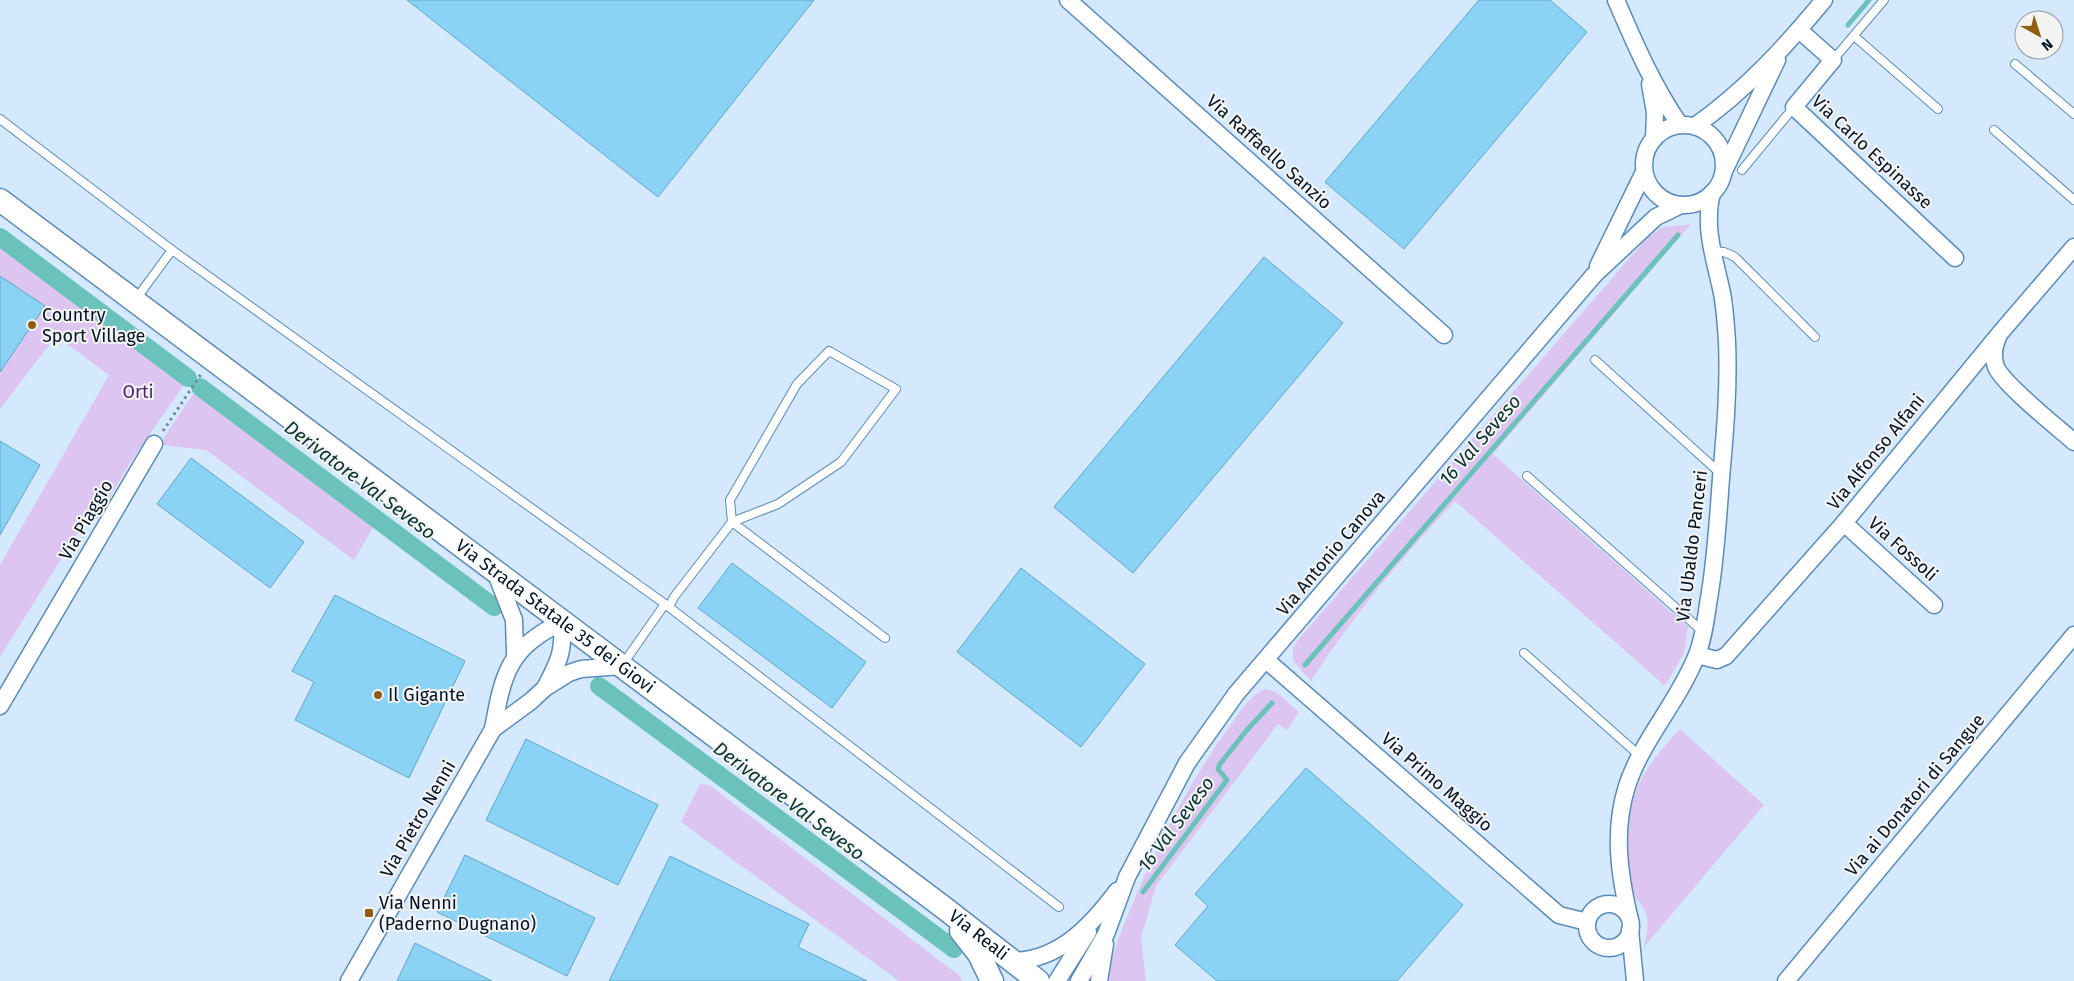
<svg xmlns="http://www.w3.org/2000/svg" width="2074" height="981" font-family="'Fira Sans',sans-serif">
	<rect width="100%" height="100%" fill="#d5e9fe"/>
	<g fill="#ddc5f2">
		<path d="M1691 224 1493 454 1688 627 1684 653 1665 686 1455 501C1402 557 1352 617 1311 681L1293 661V648L1297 641 1647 238 1663 227Z"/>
		<path d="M0 241 186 382 131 461 97 519 89 515 0 657V565L109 375 56 336 0 409Z"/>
		<path d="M196 390 375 524 354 560 206 450 161 445 164 437Z"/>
		<path d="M1266 689 1276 692 1299 712 1287 730 1278 724 1156 886 1141 938 1146 981H1107C1110 959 1119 936 1128 915 1154 849 1188 785 1229 727 1240 713 1249 695 1266 689Z"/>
		<path d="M1680 729 1764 805 1644 947C1649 926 1651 911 1633 896 1626 852 1622 807 1648 768 1657 754 1669 741 1680 729Z"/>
		<path d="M700 784 709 785 960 976 962 981H899L681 822Z"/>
	</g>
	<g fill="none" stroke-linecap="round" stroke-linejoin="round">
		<g stroke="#6ac2bb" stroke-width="5">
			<path d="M1848 25 1869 0"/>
			<path d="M1305 665 1678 235"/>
			<path d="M1143 892 1227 780 1218 769 1220 764 1246 731 1272 703"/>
		</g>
		<g stroke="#6ac2bb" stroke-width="18">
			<path d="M0 237 188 378"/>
			<path d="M200 387 494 607"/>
			<path d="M599 686 954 949"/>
		</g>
	</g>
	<g fill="#8bd3f4" stroke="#5ca7c9">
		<path d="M407 0H814L658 197Z"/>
		<path d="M1479 0H1550L1587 32 1404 249 1325 182Z"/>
		<path d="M1264 257 1343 323 1133 573 1054 507Z"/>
		<path d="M0 276 45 306 0 372Z"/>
		<path d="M0 441 40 465 0 535Z"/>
		<path d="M191 458 304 542 270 588 157 504Z"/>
		<path d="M732 563 866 662 832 708 698 608Z"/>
		<path d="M1021 568 1145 664 1081 747 957 652Z"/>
		<path d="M335 595 465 661 409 778 295 720 314 682 292 671Z"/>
		<path d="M526 739 658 805 618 885 486 820Z"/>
		<path d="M1306 768 1463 905 1397 981H1217L1175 945 1208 906 1195 894Z"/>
		<path d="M465 855 595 918 567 976 437 912Z"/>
		<path d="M670 856 809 924 798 947 867 981H609Z"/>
		<path d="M415 943 492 981H397Z"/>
	</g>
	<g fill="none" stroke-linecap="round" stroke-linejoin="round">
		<defs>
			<g id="lane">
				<path d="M1854 36 1938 109"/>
				<path d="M1833 60 1884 0"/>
				<path d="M2015 64 2074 114"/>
				<path d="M0 119 172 250 665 604 1059 907"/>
				<path d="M1994 130 2074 200"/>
				<path d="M1742 170 1794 107"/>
				<path d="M1713 251 1724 252 1735 257 1815 337"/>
				<path d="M136 299 172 250"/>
				<path d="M1595 360 1720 473"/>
				<path d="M1527 476 1702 631"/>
				<path d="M669 607 674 597 732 522 730 500 797 384 829 351 896 389 841 462 778 504 732 522 885 638"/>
				<path d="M1524 653 1640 756"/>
				<path d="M623 664 665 604"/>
			</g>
			<g id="street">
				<path d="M1068 0 1444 335"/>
				<path d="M1616 0C1635 44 1653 86 1680 125"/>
				<path d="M1799 30 1833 60 1794 107 1955 258"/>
				<path d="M1650 84 1655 113 1654 139"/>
				<circle cx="1684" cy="165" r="40"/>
				<path d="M1695 126C1745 91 1785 47 1824 0"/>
				<path d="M1724 171 1777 60"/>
				<path d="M1598 266 1644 172"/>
				<path d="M1998 337C1994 346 1992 356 1996 367 2003 384 2057 427 2074 442"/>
				<path d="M1844 523 1934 605"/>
				<path d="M495 571 514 620 515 654"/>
				<path d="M1697 655 1717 660 1726 656 1844 523 2001 332 2074 247"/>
				<path d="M1266 660 1559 915 1587 922"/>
				<path d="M0 706 154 444"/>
				<path d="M493 729 531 701 545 688 569 673 581 669 622 666"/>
				<circle cx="1609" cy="926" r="22"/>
				<path d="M1629 916C1619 873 1613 830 1627 786 1642 740 1678 702 1696 657 1704 639 1706 616 1709 598 1716 558 1718 518 1721 478 1725 433 1729 387 1727 342 1726 326 1725 309 1722 293 1715 260 1703 227 1712 193"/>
				<path d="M1630 930 1635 981"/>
				<path d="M1013 961C1059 960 1091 926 1117 891"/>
				<path d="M349 981 493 729C503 674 508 648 562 622 564 652 559 661 545 688"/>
				<path d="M1057 981 1088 932"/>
				<path d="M1079 981 1106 934 1127 877 1187 763 1236 694 1594 275 1656 217 1681 205"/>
				<path d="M1099 981 1105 944"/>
				<path d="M1786 981 2074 635"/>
			</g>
			<g id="secondary">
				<path id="s1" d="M0 200 943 907 1038 981"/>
				<path d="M961 931 979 954 992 981"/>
			</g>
		</defs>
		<use href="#lane" stroke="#5b8bba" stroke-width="10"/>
		<use href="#street" stroke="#5b8bba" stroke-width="19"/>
		<use href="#secondary" stroke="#5b8bba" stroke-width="25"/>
		<path stroke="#74869a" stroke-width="3" stroke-dasharray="2.5 4" stroke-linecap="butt" d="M163 431 201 374"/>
		<use href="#lane" stroke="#fff" stroke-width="8"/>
		<use href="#street" stroke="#fff" stroke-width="16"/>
		<use href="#secondary" stroke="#fff" stroke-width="22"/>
	</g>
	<g fill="#915d10" stroke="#f4f4f4" stroke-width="2">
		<circle cx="32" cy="325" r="5"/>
		<circle cx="378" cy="695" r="5"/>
		<rect x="364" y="908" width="10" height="10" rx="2.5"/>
	</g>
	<g text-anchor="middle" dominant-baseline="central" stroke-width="4" stroke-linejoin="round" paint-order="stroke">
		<g font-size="18" fill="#031426" stroke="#f4f4f4">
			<text transform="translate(1269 152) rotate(42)">Via Raffaello Sanzio</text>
			<text transform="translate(1872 152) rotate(43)">Via Carlo Espinasse</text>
			<text transform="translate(1876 452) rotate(-51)">Via Alfonso Alfani</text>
			<text transform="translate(86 520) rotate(-60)">Via Piaggio</text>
			<text transform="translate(1692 546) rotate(-83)">Via Ubaldo Panceri</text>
			<text transform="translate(1903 549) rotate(42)">Via Fossoli</text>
			<text transform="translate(1331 553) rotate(-50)">Via Antonio Canova</text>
			<text stroke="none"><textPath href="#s1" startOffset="694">Via Strada Statale 35 dei Giovi</textPath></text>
			<text transform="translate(1437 782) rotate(41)">Via Primo Maggio</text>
			<text transform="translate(1915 795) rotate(-50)">Via ai Donatori di Sangue</text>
			<text transform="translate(418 819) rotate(-60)">Via Pietro Nenni</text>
			<text stroke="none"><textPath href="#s1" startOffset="1224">Via Reali</textPath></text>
		</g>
		<g font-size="18" fill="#031426" stroke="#f4f4f4" text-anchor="start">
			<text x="42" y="315">Country<tspan x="42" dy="21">Sport Village</tspan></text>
			<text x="388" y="695">Il Gigante</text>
			<text x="379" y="903">Via Nenni<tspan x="379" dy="21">(Paderno Dugnano)</tspan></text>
		</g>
		<g font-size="18" fill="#4c2466" stroke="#f4f4f4">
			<text x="138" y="392">Orti</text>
		</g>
		<g font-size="19" font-style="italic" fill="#063330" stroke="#f4f4f4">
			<text transform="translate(1480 440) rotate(-49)">16 Val Seveso</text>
			<text transform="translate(360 480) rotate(37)">Derivatore Val Seveso</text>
			<text transform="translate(789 801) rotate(37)">Derivatore Val Seveso</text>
			<text transform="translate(1176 824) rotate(-53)">16 Val Seveso</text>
		</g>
	</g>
	<g transform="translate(2039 35) rotate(141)"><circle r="24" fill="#f4f4f4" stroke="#949aa2"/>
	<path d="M0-4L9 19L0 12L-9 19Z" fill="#915d10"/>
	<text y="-8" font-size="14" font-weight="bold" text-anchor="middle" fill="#031426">N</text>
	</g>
</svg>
